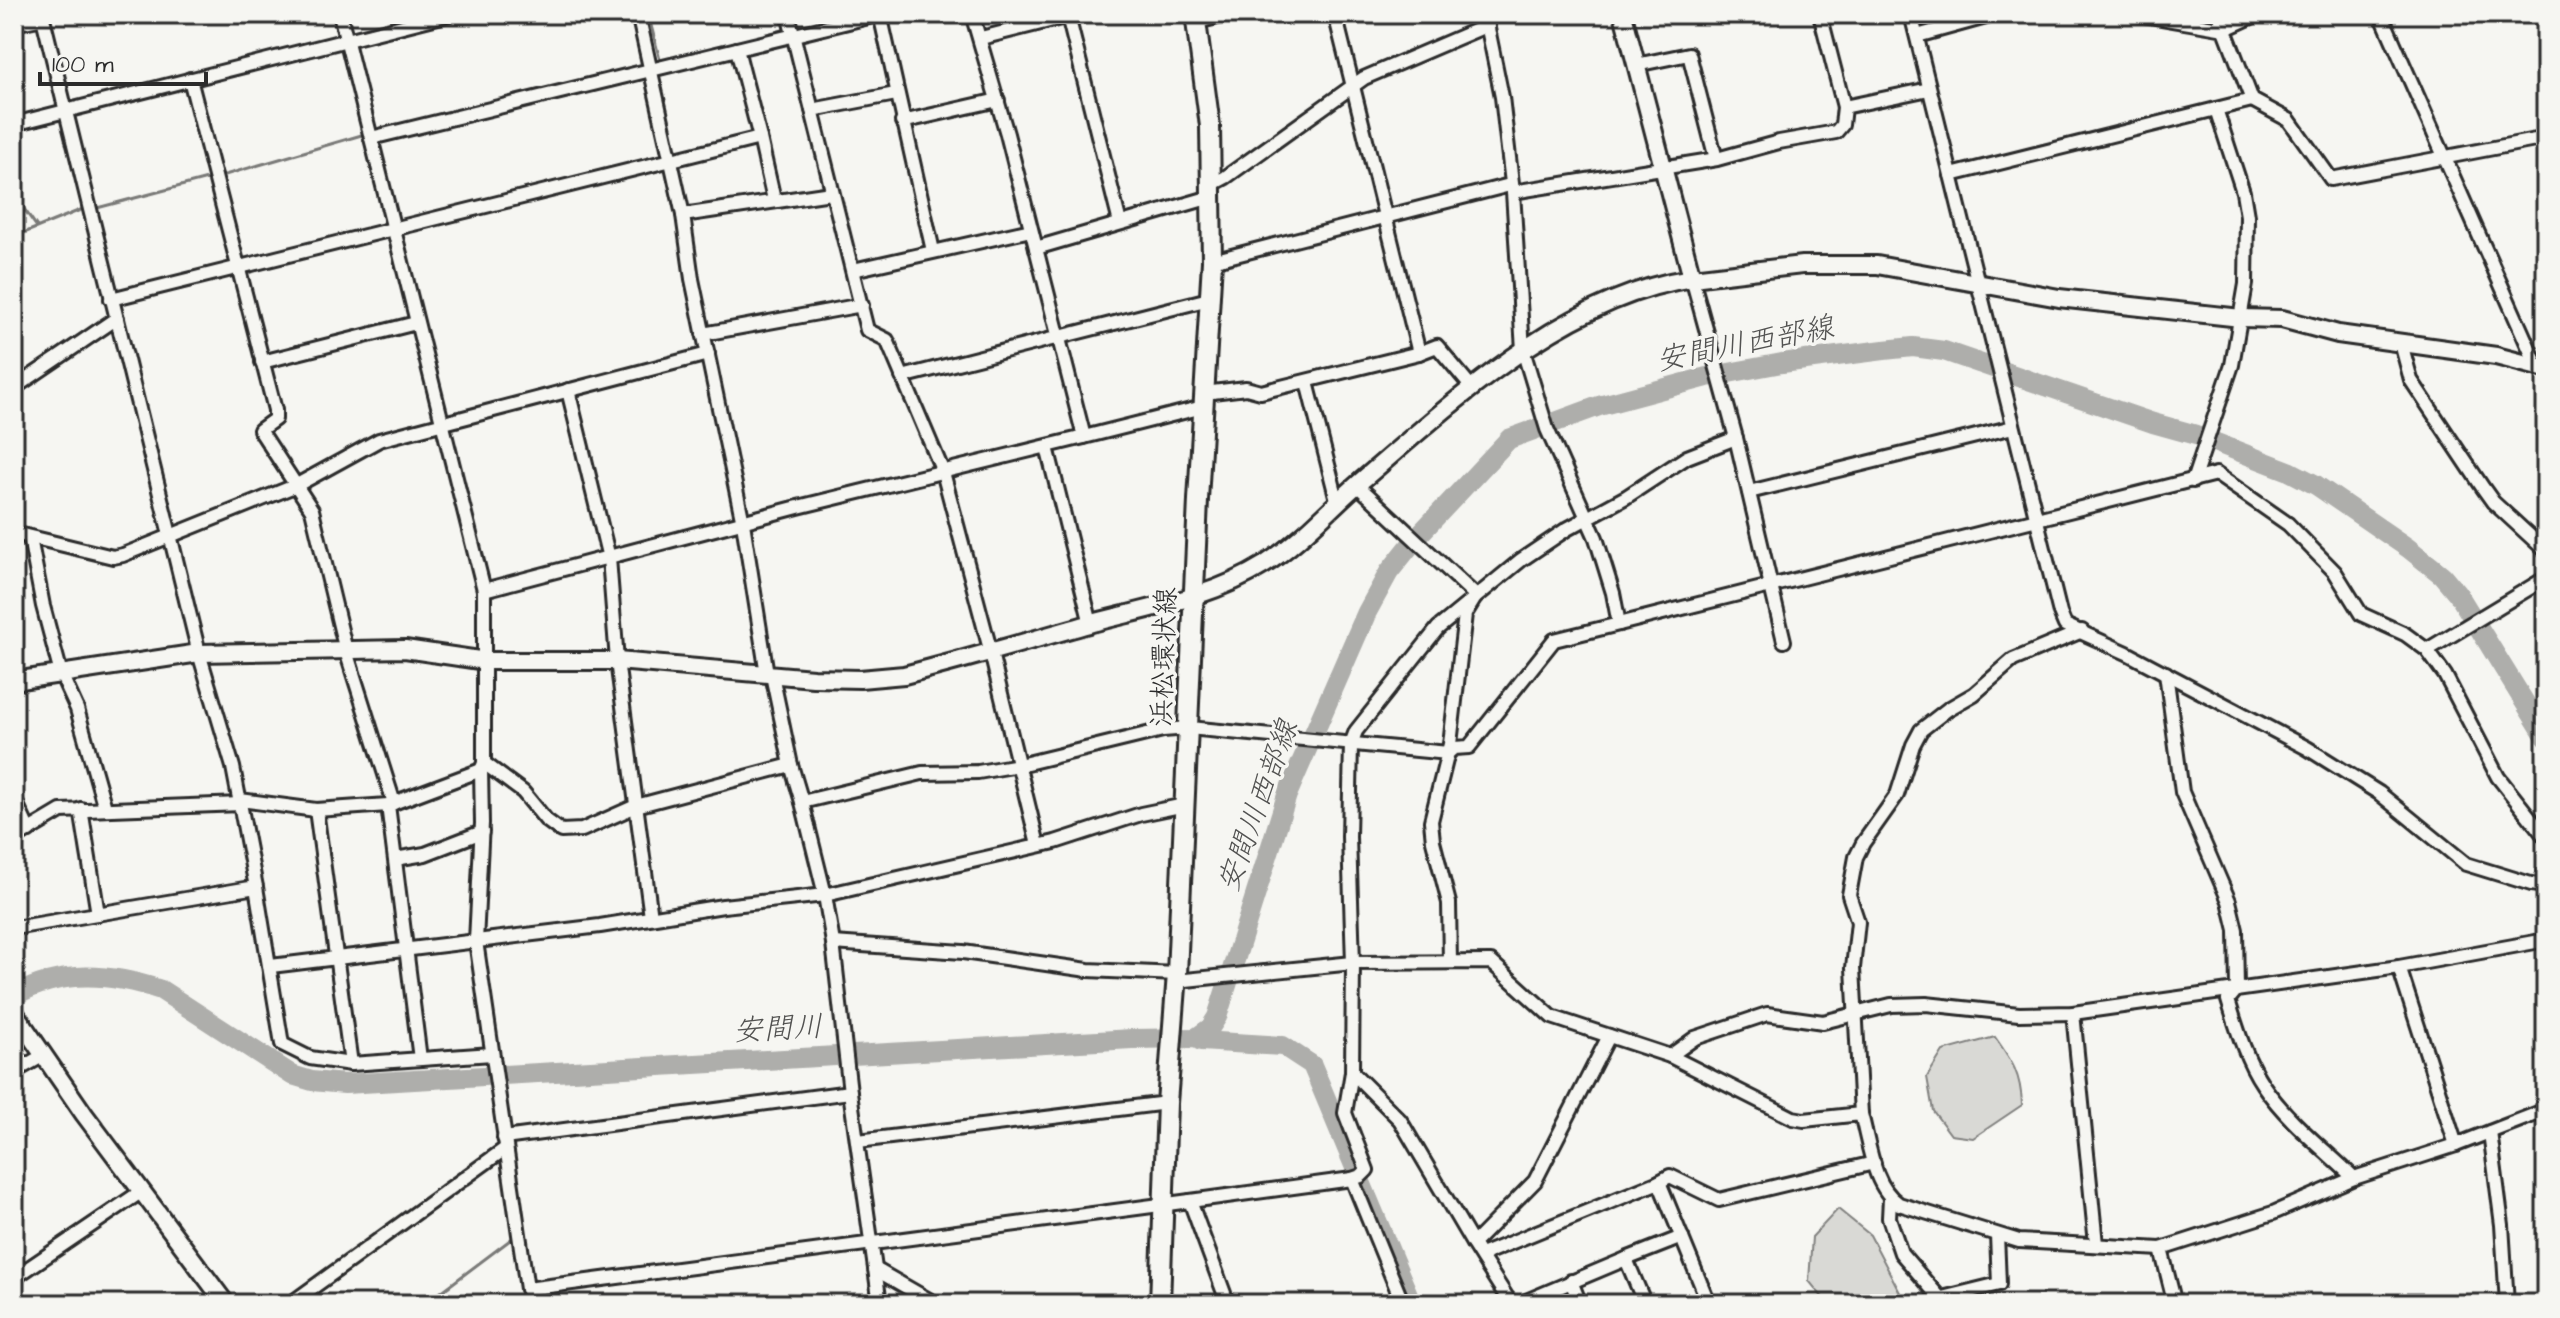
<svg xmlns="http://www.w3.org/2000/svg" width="2560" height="1318" font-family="'Architects Daughter','Klee One',sans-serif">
	<rect width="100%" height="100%" fill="#f6f6f2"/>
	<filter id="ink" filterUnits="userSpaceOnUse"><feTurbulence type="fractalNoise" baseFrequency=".0125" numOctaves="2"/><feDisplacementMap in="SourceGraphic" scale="16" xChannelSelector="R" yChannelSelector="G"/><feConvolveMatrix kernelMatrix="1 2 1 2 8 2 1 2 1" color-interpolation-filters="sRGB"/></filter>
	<g filter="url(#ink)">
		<g fill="#d9d9d5" stroke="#828280" stroke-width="2">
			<path d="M1995 1037C2012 1061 2021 1074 2022 1105L1973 1138 1951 1135 1933 1111 1927 1077 1943 1051Z"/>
			<path d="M1838 1209 1870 1235 1906 1304H1828L1809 1281 1812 1237Z"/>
		</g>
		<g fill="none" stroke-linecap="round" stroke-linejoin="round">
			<g stroke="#7a7a78" stroke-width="3">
				<path d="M648 14 660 60"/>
				<path d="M560 86 642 66"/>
				<path d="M218 177 365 134"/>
				<path d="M14 195 37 227"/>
				<path d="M97 208 211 178"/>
				<path d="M14 237 83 209"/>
				<path d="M425 1304 514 1237"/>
			</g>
			<g stroke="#aeaeab" stroke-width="20">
				<path d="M14 996C61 969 111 973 161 990L292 1075 312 1081 345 1084 1132 1039 1196 1038 1201 1041 1283 1046 1312 1065 1412 1304"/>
				<path d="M1196 1038 1210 1028 1217 1017 1287 795 1367 612 1389 572 1417 537 1509 439 1599 406 1707 377 1782 363 1884 350 1913 347 1944 351 2153 423 2196 435 2289 471 2316 485 2408 548 2442 575 2458 594 2546 737"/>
			</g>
			<defs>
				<g id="street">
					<path d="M340 14 484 590V763L481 770 482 823 476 941 527 1289"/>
					<path d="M638 14 683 215 692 279 743 523 767 674"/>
					<path d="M788 14 867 330 887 340 943 472 991 653 1038 845"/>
					<path d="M880 14 933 251"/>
					<path d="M972 14 1007 134 1084 437 1203 407"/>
					<path d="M1820 14 1844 107"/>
					<path d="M1911 14 2060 613 2065 625 2127 653 2307 748 2379 793 2466 864 2531 884 2546 886"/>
					<path d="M2137 14 2225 29 2258 14"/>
					<path d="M2219 14 2252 100 2289 120 2331 179 2546 138"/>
					<path d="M2381 14 2537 366"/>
					<path d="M1068 16 1120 223"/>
					<path d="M1197 22 1230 14"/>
					<path d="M14 24 43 18"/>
					<path d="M1917 36 1997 14"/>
					<path d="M981 38 1077 14"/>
					<path d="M737 49 760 138"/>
					<path d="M1636 65 1689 54 1716 159"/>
					<path d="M190 79 275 410V419L260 430 312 510 346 651 394 803"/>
					<path d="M812 110 896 94"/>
					<path d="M902 122 998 100"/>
					<path d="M14 124 450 14"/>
					<path d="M371 138 881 14"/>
					<path d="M1951 175 2252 100"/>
					<path d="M1211 185 1226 177 1364 78 1488 25"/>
					<path d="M1513 192 1717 159 1779 142 1836 132 1842 125 1844 107 1929 89"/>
					<path d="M683 215 831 193"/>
					<path d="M1036 248 1211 197"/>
					<path d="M1212 261 1510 185"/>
					<path d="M853 270 1031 230"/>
					<path d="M1692 278 1736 438 1784 641"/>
					<path d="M111 299 760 138 774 200"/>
					<path d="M703 334 862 305"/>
					<path d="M2401 343 2411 380 2483 488 2493 502 2546 551"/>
					<path d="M1419 353 1437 346 1473 389"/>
					<path d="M262 362 416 323"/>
					<path d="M902 377 1209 299"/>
					<path d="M1307 382 1338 504"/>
					<path d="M14 388 117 318"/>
					<path d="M568 390 609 558 617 661 651 917"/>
					<path d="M1204 393 1246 388 1261 392 1419 353 1335 14"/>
					<path d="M1047 447 1091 624"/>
					<path d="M2193 481 2232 365 2246 284 2247 216 2243 192 2216 109"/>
					<path d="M1357 485 1476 596 1465 614 1450 744 1431 821 1433 841 1449 903 1450 962"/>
					<path d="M1749 492 2013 427"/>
					<path d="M14 533 113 557 123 555 297 485 379 440 708 354"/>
					<path d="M30 538 43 606 61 674 77 709 105 808"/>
					<path d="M484 590 798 507 1084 437"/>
					<path d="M1619 624 2216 474 2288 524 2335 572 2361 614 2405 634 2427 650 2445 675 2498 777 2546 838"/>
					<path d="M2427 650 2546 578"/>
					<path d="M2166 673 2182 792 2229 901 2236 930 2237 989 2228 1000C2237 1029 2246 1060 2263 1085 2287 1121 2324 1149 2354 1178"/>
					<path d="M772 675 791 765 802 802 922 773 978 772 1019 765 1163 730 1189 728 1448 753 1454 748 1469 747 1554 640 1619 624 1613 593 1596 538 1547 429 1523 350 1513 192 1502 97 1485 14"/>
					<path d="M484 763 523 792 546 820 561 831 582 830 636 806 791 765"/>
					<path d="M14 798 29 831"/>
					<path d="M240 800 316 810 388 805 481 770"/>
					<path d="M802 802 825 895 833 943 850 1092 880 1304"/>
					<path d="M388 805 420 1059"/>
					<path d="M81 809 98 914"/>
					<path d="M316 810 351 1064"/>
					<path d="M14 839 61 811 241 804"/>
					<path d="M395 859 425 854 482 832"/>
					<path d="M256 887 282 1044 310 1058 351 1064 492 1054"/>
					<path d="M14 928 256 887 233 767 199 653 42 14"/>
					<path d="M833 943 963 952 1088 970 1177 974"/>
					<path d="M271 966 600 926 723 906 825 895 1055 842 1141 814 1185 805"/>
					<path d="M2399 967 2456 1145"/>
					<path d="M1176 981 1353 963 1491 962 1552 1017 1670 1056 1793 1118 1804 1120 1861 1114C1869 1143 1873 1187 1899 1204L2019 1241 2161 1249 2273 1213 2354 1178 2456 1145 2546 1110"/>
					<path d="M2073 1013 2096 1244"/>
					<path d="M1670 1056 1695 1038 1767 1014 1823 1022 1891 1005 1926 1004 2019 1014 2073 1013 2399 967 2546 940"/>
					<path d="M14 1072 44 1055"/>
					<path d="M1352 1072 1400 1120 1473 1244"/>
					<path d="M1861 1114 1853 968 1858 922 1849 895 1856 857 1863 843 1897 795 1913 745 1921 730 1948 709 1974 694 2013 660 2082 631"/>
					<path d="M2490 1132 2502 1225 2507 1304"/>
					<path d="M504 1138 850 1092"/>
					<path d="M858 1141 1167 1103"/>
					<path d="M1352 1179 1403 1304"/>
					<path d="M1659 1182 1670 1176 1719 1200 1874 1163"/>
					<path d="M1890 1198 1889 1218 1901 1253 1945 1304"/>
					<path d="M1190 1201 1352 1179 1361 1176 1367 1170 1345 1113 1352 1072 1353 963 1349 837 1351 744 1356 731 1438 628 1521 560 1567 529 1626 497 1687 457 1736 438"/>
					<path d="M2161 1249 2175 1304"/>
					<path d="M1481 1255 1659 1182 1709 1304"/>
					<path d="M875 1269 936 1304"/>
					<path d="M14 1278 142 1191"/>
					<path d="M1571 1281 1580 1304"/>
					<path d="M1942 1298 1999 1284 1997 1235"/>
					<path d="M290 1304 506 1148"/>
					<path d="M535 1304 527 1289 1190 1201 1228 1304"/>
					<path d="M1511 1304 1473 1244 1535 1181 1609 1036"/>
					<path d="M1519 1304 1626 1259"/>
					<path d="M1645 1304 1626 1259 1682 1237"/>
				</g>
				<g id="secondary">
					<path d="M1623 14 1692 278"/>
					<path d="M14 681 199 653 405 649 486 661H617L813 678 860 679 904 675C967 659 1029 641 1092 623 1149 608 1213 597 1264 565 1300 542 1328 510 1360 482 1455 401 1564 297 1692 278L1802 265H1877L2059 298 2241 318 2282 319 2338 334 2496 356 2546 369"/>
					<path d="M14 1012 84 1114 226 1304"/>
				</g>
				<path id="primary" d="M1160 1304 1167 1103 1177 974 1198 500 1212 261 1210 126 1195 14"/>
			</defs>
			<use href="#street" stroke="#2b2b2b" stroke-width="18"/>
			<use href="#secondary" stroke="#2b2b2b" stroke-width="22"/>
			<use href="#primary" stroke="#2b2b2b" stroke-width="24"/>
			<use href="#street" stroke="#f6f6f2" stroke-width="12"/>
			<use href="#secondary" stroke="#f6f6f2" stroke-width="16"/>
			<use href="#primary" stroke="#f6f6f2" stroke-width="18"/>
		</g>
	</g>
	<g text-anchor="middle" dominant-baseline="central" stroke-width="7" stroke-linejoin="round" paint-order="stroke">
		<g font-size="28" fill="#2b2b2b" stroke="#f6f6f2">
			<text transform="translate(1164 657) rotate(-88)">浜松環状線</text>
		</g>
		<g font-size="30" font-style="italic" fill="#525251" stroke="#f6f6f2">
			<text transform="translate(1745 344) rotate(-11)">安間川西部線</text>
			<text transform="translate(1258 806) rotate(-70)">安間川西部線</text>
			<text transform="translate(778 1029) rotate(-3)">安間川</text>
		</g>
	</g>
	<rect width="2560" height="1318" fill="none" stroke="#f6f6f2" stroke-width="48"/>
	<rect x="24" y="24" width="2512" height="1270" fill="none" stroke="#2b2b2b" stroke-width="3" filter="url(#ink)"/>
	<path d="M40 72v12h166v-12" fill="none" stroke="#2b2b2b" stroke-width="4"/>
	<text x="52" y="72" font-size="24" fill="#2b2b2b" stroke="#f6f6f2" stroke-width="6" paint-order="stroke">100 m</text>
</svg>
